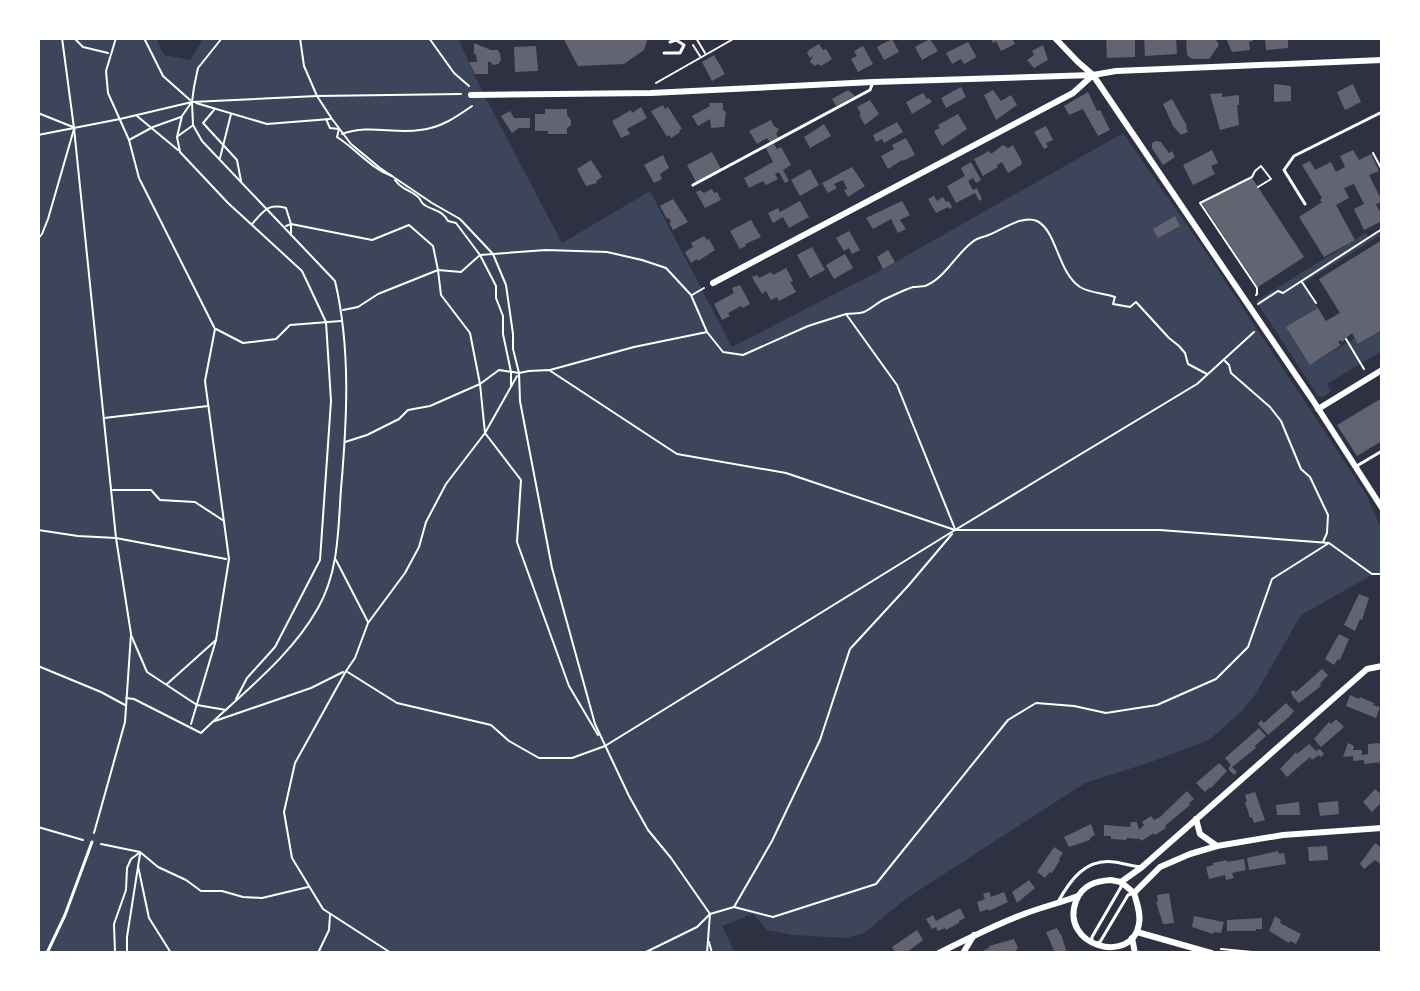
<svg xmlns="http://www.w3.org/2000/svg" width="1420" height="991" font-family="Signika,sans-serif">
	<rect width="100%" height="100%" fill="#2d3142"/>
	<g fill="#3c4559">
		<path d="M38 38H156L164 55 190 60 204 38H458L480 87 562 243 650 191 732 347 883 269 1123 133 1210 258 1366 494 1382 530V575H1372L1301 615 1255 695 1240 713 1209 740 1148 763 1085 783 907 898 864 933 846 938 793 935 767 930 753 914 722 926 735 953H38Z"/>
		<path d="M1382 229V234L1304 283 1318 308 1310 365 1355 338 1359 344 1382 330V351L1327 384 1331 391 1323 397 1318 396 1256 301 1366 233 1368 237Z"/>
	</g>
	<g fill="#626471">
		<path d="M563 38H648L644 50 624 64 578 66Z"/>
		<path d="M991 38H1012L1015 44 1001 51 996 41 993 43Z"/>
		<path d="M1106 38H1135V57L1107 58Z"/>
		<path d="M1144 38H1176L1177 54 1145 56Z"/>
		<path d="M1186 38H1215L1219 45 1209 59H1192L1187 55Z"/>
		<path d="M1226 38H1252L1253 41 1249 42 1250 50 1232 52Z"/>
		<path d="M1265 38H1288V48L1266 50Z"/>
		<path d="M892 39 899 52 884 60 877 47Z"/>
		<path d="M930 39 938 51 922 60 915 47Z"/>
		<path d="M968 42 976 56 975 58 964 64 961 59 952 64 946 53Z"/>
		<path d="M474 43 491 50H498L499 53H500L501 61 499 62V64L492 65 491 62H488V74H475L469 62H477L476 54H474Z"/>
		<path d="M819 44 823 50 826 49 832 59 821 66 818 64 815 66 810 62 813 55 810 58 807 53 809 50Z"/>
		<path d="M1043 45 1048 60 1034 68 1027 60 1034 55 1032 51Z"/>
		<path d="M536 46 538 71 515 72 514 47Z"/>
		<path d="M863 46 873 64 858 72 851 59 857 56 854 51Z"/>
		<path d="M714 55 725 74 712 81 702 62Z"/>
		<path d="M1274 84 1291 86V101L1274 102Z"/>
		<path d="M1353 84 1361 102 1345 110 1337 92Z"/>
		<path d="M961 87 966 97 946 108 941 98Z"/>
		<path d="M848 90 855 96 836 106 832 99Z"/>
		<path d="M993 90 1001 101 1011 95 1017 105 996 120 984 95Z"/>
		<path d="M1088 92 1097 111 1100 110 1110 130 1098 136 1083 109 1069 115 1064 106Z"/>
		<path d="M923 93 927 99 929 98 932 102 912 114 906 102Z"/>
		<path d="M1222 93V97L1239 95V105H1237L1239 125 1220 130 1210 94Z"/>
		<path d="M1172 99 1187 126 1186 128 1188 132 1181 135 1173 126 1163 104Z"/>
		<path d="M870 100 879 114 865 125 859 115 861 114 857 107Z"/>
		<path d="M709 103H723V110L726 112 724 127 711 128 710 119 698 126 692 116 710 106Z"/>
		<path d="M663 105 665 109 668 107 682 129 679 130 680 132 671 138 669 135 667 137 651 111Z"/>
		<path d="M641 107 647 118 627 129 630 134 621 138 612 121 631 110 632 113Z"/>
		<path d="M545 109H567V115L571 120V125L567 128V134H548V131H535V114H545Z"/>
		<path d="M510 111 514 118H530V128H519L512 133 501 116Z"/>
		<path d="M958 114 967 129 942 146 934 131 940 128 938 125Z"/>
		<path d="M771 120 774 126 779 129 776 134 778 137 770 142 767 138 757 144 749 131Z"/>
		<path d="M897 122 903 132 884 143 882 139 876 142 873 135Z"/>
		<path d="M824 124 831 136 810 148 804 137Z"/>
		<path d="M1046 126 1053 140 1046 143 1048 147 1044 149 1034 132Z"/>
		<path d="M906 138 915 155 903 161 902 160 888 169 881 156 894 149 892 145Z"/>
		<path d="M1156 141 1161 142 1169 153 1172 151 1175 157 1163 165 1152 148V143Z"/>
		<path d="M774 144 777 149 781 147 791 165 783 170 789 181 785 183 779 172 775 174 778 179 766 185 763 181 749 188 744 178 773 162 766 148Z"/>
		<path d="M1003 145 1008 148 1013 145 1022 162 1021 165 1008 173 1002 162 997 165 998 167 983 176 974 159 989 151 991 154Z"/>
		<path d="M1212 150 1218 163 1211 166 1215 174 1193 185 1183 165Z"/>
		<path d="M1353 150 1359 160 1371 154 1379 171 1369 175 1382 201 1376 204 1382 216V221L1364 230 1354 209 1364 204 1354 184 1344 188 1349 198 1336 205 1355 240 1324 257 1299 217 1322 202 1320 200 1322 198 1302 165 1310 161 1315 170 1331 162 1336 172 1345 167 1340 156Z"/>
		<path d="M712 152 721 169 696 182 687 165Z"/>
		<path d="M663 155 669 168 660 174 662 179 654 183 644 165Z"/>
		<path d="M591 160 602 177 596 181 597 183 586 186 577 169Z"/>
		<path d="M971 162 981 180 976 183 973 178 968 181 973 190 977 188 982 199 979 201 975 193 956 203 947 186 965 176 961 168Z"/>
		<path d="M852 167 865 186 848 197 844 190 847 189 843 180 834 184 837 188 828 193 822 183Z"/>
		<path d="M810 169 819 185 800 196 791 180Z"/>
		<path d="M1252 178 1304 257 1258 287 1202 203Z"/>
		<path d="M712 189 714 193 717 192 721 200 705 208 696 192 700 190 704 193Z"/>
		<path d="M934 196 937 201 943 197 946 202 949 201 952 207 950 209 948 207 936 213 928 199Z"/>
		<path d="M673 199 688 222 673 230 669 223 671 222 669 218 667 219 660 206Z"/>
		<path d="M800 201 809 217 789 228 783 217 773 223 768 213 778 208 780 212Z"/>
		<path d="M902 201 910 215 900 220 906 229 898 233 891 219 873 229 866 218Z"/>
		<path d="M1175 216 1180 226 1158 238 1153 229Z"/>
		<path d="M751 220 761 237 745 244 746 246 740 249 730 231Z"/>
		<path d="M849 231 860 250 852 254 849 248 844 251 836 238Z"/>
		<path d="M704 236 707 240 709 239 715 250 698 261 697 259 691 263 685 252 693 247 691 243Z"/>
		<path d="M1382 240V330L1358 344 1352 333 1342 342 1341 340 1338 342 1341 345 1310 365 1286 327 1318 308 1326 321 1340 313 1319 279Z"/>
		<path d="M812 247 825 270 810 278 797 255Z"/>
		<path d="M888 250 895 262 883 269 877 257Z"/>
		<path d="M845 254 853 268 834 279 826 265Z"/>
		<path d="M786 268 793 281 790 282 796 292 779 301 777 297 771 300 766 291 762 294 752 277 757 275 759 278 771 272 773 275Z"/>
		<path d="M740 285 750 304 743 308 741 306 728 313 730 316 722 320 714 304 734 293 732 288Z"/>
		<path d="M1382 398V441L1357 456 1337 425Z"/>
		<path d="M1359 594 1369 598 1362 620 1360 619 1355 631 1344 625Z"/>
		<path d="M1339 634 1349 639 1340 660 1338 659 1334 665 1325 659Z"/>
		<path d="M1322 669 1328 675 1320 684 1321 686 1299 703 1293 697 1291 692 1293 690 1296 692Z"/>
		<path d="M1350 695 1359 699 1360 697 1374 703 1373 705 1380 707 1376 718 1346 706Z"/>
		<path d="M1286 703 1294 711 1289 717 1268 735 1258 724 1261 720 1264 723Z"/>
		<path d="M1336 719 1344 727 1321 747 1314 739 1329 722 1331 724Z"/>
		<path d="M1259 728 1266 736 1255 746 1256 748 1232 767 1237 772 1234 775 1229 770V767L1231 765 1225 758Z"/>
		<path d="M1348 743 1354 746 1353 750H1362V755L1368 754V744L1381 743 1382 762 1364 764V760L1353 761V756L1343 757Z"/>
		<path d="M1309 744 1316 751 1320 749 1324 754 1321 757 1319 755 1312 760 1310 757 1287 777 1280 769 1296 752 1297 754Z"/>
		<path d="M1219 763 1227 771 1211 788 1210 787 1205 792 1196 783Z"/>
		<path d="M1375 789 1382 795V802L1372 812 1363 802Z"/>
		<path d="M1187 791 1194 799 1189 803 1190 805 1165 826 1166 828 1155 835 1154 833 1141 841 1140 839 1127 838 1126 840 1111 839V836H1104V825L1130 827 1131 822H1137L1139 830 1144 825 1142 822 1151 816 1154 820 1160 817Z"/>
		<path d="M1255 792 1265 820 1254 823 1252 817 1250 818 1245 802 1247 801 1245 795Z"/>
		<path d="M1338 801 1339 814 1320 816 1318 803Z"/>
		<path d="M1299 802 1300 815H1277L1276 805Z"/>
		<path d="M1091 824 1095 835 1090 838V840L1069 847 1064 837Z"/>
		<path d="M1375 843 1382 848V865L1375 860 1364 869 1360 864Z"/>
		<path d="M1327 846 1328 860 1309 861 1308 847Z"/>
		<path d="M1054 847 1063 853 1059 859 1060 860 1052 873 1050 872 1045 878 1037 872Z"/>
		<path d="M1278 851 1279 854 1284 853 1286 864 1249 870 1247 858Z"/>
		<path d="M1244 859 1246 870 1232 873 1234 878 1226 880 1225 875 1209 879 1206 867 1213 865V863L1227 860V862Z"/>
		<path d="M1029 880 1035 888 1017 903 1012 892Z"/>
		<path d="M989 892 991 897 1004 892 1008 902 989 911 988 909 980 912 977 902 985 899 983 894Z"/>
		<path d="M1169 893 1174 923 1163 924 1156 902H1158L1157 895Z"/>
		<path d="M960 908 965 918 959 921V923L946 930 945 928 938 931 936 927 932 929 926 919 933 915 936 921Z"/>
		<path d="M1194 916 1224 922 1221 933 1214 932 1213 934 1192 927Z"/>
		<path d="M1275 916 1281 920 1280 923 1301 934 1296 944 1290 941 1289 943 1269 931Z"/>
		<path d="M1262 918V929H1256V931H1227V920Z"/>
		<path d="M1057 928 1060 934H1061L1067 953H1055L1046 932Z"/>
		<path d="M917 930 923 940 906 953H896L892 947Z"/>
		<path d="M1014 939 1018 948 1015 951 1009 953H978L989 948V946Z"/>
	</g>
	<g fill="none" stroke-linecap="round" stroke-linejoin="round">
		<g stroke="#fff" stroke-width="2">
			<path d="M62 38 74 128 116 538 131 634 125 722 94 833"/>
			<path d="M74 38 83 47 108 53"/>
			<path d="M116 38 106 71 108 93 129 140 139 178 215 329 205 381 229 559 216 640 191 724"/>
			<path d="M144 38 163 76 190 100"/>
			<path d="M300 38 304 66 317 96 332 119 351 144 380 168 432 203 460 219 493 254 506 285 513 334V349L519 373 520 401 552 568 595 724 629 796 648 830 671 858 710 914 707 953"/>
			<path d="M429 38 454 73 469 86"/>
			<path d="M696 38 705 53"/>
			<path d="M693 45 700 56"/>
			<path d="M656 83 735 38"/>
			<path d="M191 103 182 116 177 137 180 152 228 203 302 271 326 322 331 401 320 560 275 647 247 678 236 699"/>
			<path d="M196 103 267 124 330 119"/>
			<path d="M214 110 203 123 237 160 241 181"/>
			<path d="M38 113 73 127"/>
			<path d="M137 116 178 150"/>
			<path d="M326 119 330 128 339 129 337 137C356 149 370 168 392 176"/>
			<path d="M342 134C368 124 393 134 420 130 440 128 455 118 472 106"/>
			<path d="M38 135 120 119 192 102 317 96 461 94"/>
			<path d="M178 136 192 126"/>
			<path d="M129 140 153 127 181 117"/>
			<path d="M1373 153 1382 170"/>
			<path d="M220 158 231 114"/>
			<path d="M395 180C402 190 408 189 417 196 424 202 418 201 426 206 435 211 442 210 448 221L456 223 480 255 496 286V298L503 316V334L511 372V385"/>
			<path d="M252 224C264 211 267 203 286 208L291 224V235"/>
			<path d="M286 226 291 224 372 240 409 225 433 246 438 270 441 295 470 333 480 384 485 433 521 480 517 542 569 686 598 735"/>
			<path d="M38 239 42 234 48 219 74 129"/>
			<path d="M1302 282 1316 303"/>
			<path d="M692 295 704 288"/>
			<path d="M1256 295 1257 294V288L1200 203 1252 177 1255 171 1261 166 1271 179 1258 187"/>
			<path d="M1258 304 1278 291 1283 293 1382 229"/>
			<path d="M343 310 358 307 378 294 438 270 461 272 480 255 493 254 546 250 607 252 642 260 666 268 691 295 707 332 723 352 743 355 808 326 846 314 897 385 955 529"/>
			<path d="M846 314C852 313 859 314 864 312 871 309 878 302 885 299 894 295 904 290 913 287 916 287 923 286 925 286 945 278 955 256 970 244 975 239 979 238 986 236 1000 232 1021 214 1037 221 1057 231 1058 273 1080 287 1089 293 1104 293 1115 297L1113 304 1130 307 1136 302 1169 338 1179 346 1185 353 1188 364 1207 374"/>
			<path d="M216 329 243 343 276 339 290 325 341 321"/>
			<path d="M1346 339 1364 369"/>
			<path d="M1225 361 1229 365 1231 373 1270 407 1281 421 1301 469 1310 477 1328 515 1327 533 1323 542"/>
			<path d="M550 370 634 347 707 332"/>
			<path d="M104 418 208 406"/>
			<path d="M345 442 367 435 399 419 408 410 430 406 480 384 499 370 519 373 529 371 549 370 677 454 786 473 955 530 1197 384 1254 332"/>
			<path d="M113 490H151L160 500 195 502 224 521"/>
			<path d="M38 530 78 536 116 538 226 559"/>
			<path d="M336 560 368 622"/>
			<path d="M131 635 147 672 197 705 226 710"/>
			<path d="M38 666 101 692 125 705"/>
			<path d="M346 671 397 703 491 725 509 741 539 758H572L605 746 955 530H1160L1329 543"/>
			<path d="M167 684 216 640"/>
			<path d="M126 698 134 699 201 733C242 693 290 658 318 608 339 571 338 530 341 489 347 420 351 349 335 281L202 141 193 125 192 102 194 87 198 68 222 38"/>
			<path d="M215 721 311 688 343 672"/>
			<path d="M38 827 83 840"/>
			<path d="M101 844 140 852 158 867 186 880 201 891H222L243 897 262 898 308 887"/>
			<path d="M138 866 149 918 171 953"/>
			<path d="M734 907 772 841 820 740 850 649 908 586 952 534"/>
			<path d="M709 942 712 953"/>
			<path d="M1221 949 1263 953"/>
			<path d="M115 953 114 924 126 890 127 868 131 859 139 853"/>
			<path d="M127 953V937L140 854"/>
			<path d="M318 953 329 930 330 915"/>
			<path d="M391 953 323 909 292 858 284 812 295 763 346 671 355 658 368 623 405 573 419 547 426 522 446 484 485 433 517 376"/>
			<path d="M644 953 697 927 710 914 734 907 773 917 876 884 1008 720 1036 703 1074 706 1106 713 1157 705 1216 679 1248 647 1272 579 1329 543 1372 574H1382"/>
		</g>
		<g stroke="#fff" stroke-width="3">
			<path d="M664 53H680L684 45 676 40 670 42"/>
			<path d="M693 185 870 90 873 82"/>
			<path d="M1305 204 1284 170 1294 156 1382 112"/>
			<path d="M1355 467 1382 451"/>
			<path d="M1058 902C1070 880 1086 858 1114 862 1122 863 1131 866 1140 867"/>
			<path d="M1092 940V937L1121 887V884"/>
			<path d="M1097 943 1100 942 1128 895 1134 893"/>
			<path d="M47 953 65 915 92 842"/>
		</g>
		<g stroke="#fff" stroke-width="6">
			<path d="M1055 38 1078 62 1093 75 1312 399 1382 508"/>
			<path d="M471 95 651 93 873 82 1093 75 1116 71 1382 60"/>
			<path d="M713 283 1073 93 1093 75"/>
			<path d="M1318 409 1382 370"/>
			<path d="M1196 819 1200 834 1217 846"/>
			<path d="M1111 880 1121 882 1134 893C1137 903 1141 914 1139 924 1132 966 1059 946 1076 901 1082 885 1096 881 1111 880Z"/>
			<path d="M1121 882 1142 867 1367 669 1382 666"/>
			<path d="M1134 893 1160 867 1190 854 1217 846 1283 835 1382 828"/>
			<path d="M1137 932 1211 953"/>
			<path d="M1132 938 1135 953"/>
			<path d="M939 953C967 939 995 925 1024 914 1042 907 1060 903 1078 896"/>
			<path d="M963 953 974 935"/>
		</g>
	</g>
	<rect width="1420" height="991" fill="none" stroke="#ffffff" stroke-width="80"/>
</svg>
